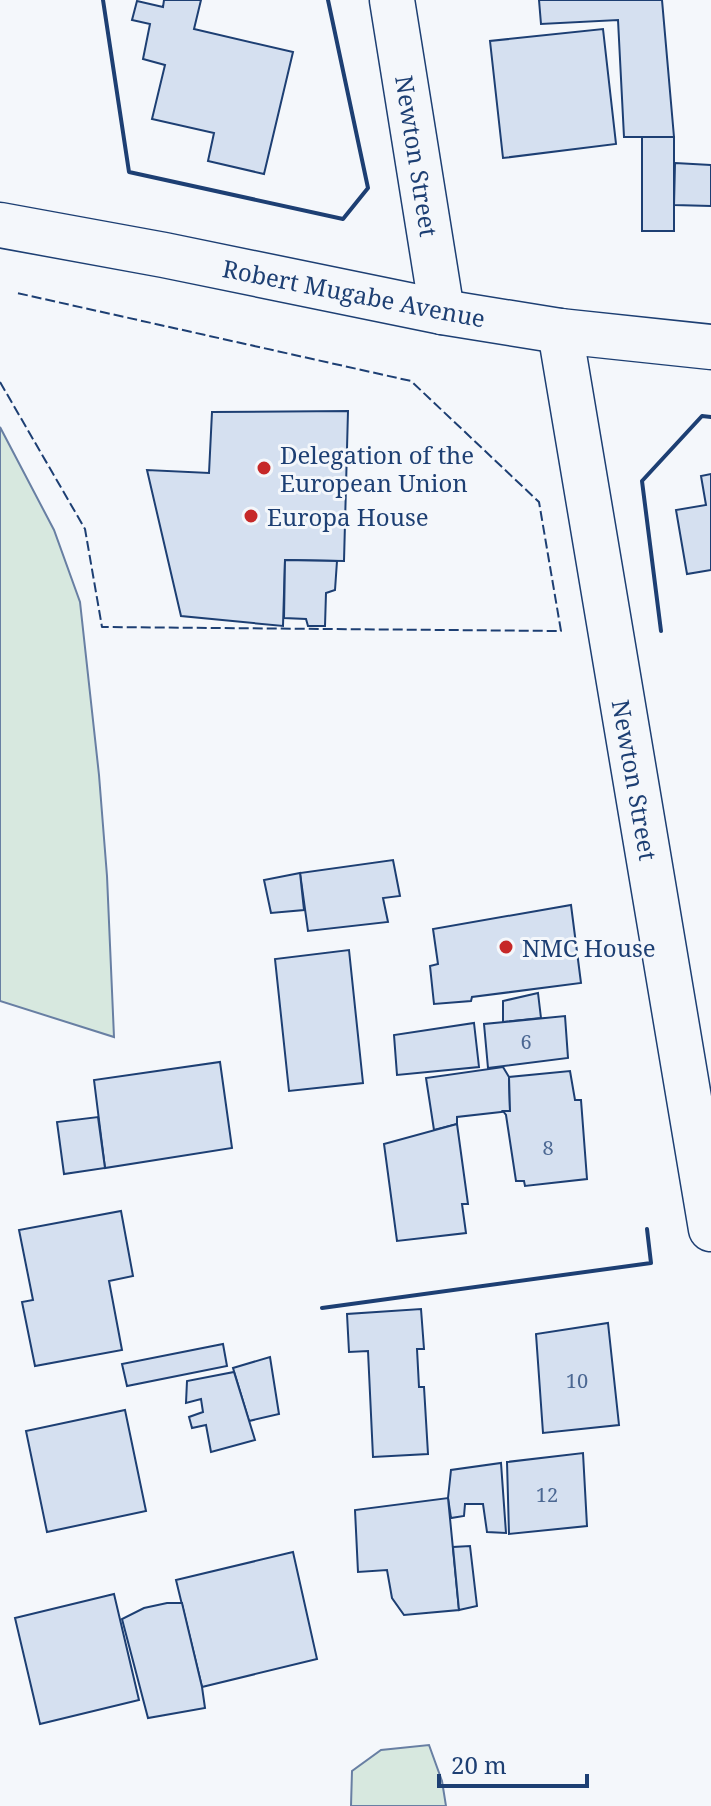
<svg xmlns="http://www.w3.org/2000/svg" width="711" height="1806" font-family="'Noto Serif',serif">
	<rect width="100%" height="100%" fill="#f4f7fb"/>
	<g fill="#d7e8df" stroke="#687fa3" stroke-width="2">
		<path d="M0 427 54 530 80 602 99 775 107 876 114 1037 0 1001Z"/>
		<path d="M429 1745 442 1781 446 1806H351L352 1771 381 1750Z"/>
	</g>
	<g fill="#d5e0f0" stroke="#1d3f73" stroke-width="2">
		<path d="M164 0H201L194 29 293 52 264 174 208 161 214 133 152 119 165 65 143 59 150 24 132 20 137 1 163 7Z"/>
		<path d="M539 0H662L674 137H624L618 20 541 24Z"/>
		<path d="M603 29 616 144 503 158 490 41Z"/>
		<rect x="642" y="137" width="32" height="94"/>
		<path d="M675 163 711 165V206L674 205Z"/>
		<path d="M348 411 344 561 285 560 283 626 181 616 147 470 209 473 212 412Z"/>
		<path d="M711 474V570L687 574 676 510 706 505 701 476Z"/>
		<path d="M285 560 337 561 335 590 326 593 325 626H308L306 619 284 618Z"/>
		<path d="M393 860 400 896 383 898 388 922 308 931 300 873Z"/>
		<path d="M300 873 304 910 271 913 264 880Z"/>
		<path d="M571 905 581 983 472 997 471 1001 434 1004 430 966 438 964 433 929Z"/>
		<path d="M349 950 363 1083 289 1091 275 959Z"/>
		<path d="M538 993 541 1018 503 1022V1001Z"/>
		<path d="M565 1016 568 1058 488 1068 484 1024Z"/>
		<path d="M474 1023 479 1067 397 1075 394 1035Z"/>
		<path d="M220 1062 232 1148 105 1168 94 1080Z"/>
		<path d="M503 1067 509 1077 510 1111 457 1117V1124L434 1130 426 1078Z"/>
		<path d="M570 1071 575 1100H581L587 1179 525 1186 524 1181H516L506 1115 503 1111H510L509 1077Z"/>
		<path d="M98 1117 105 1168 64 1174 57 1122Z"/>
		<path d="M457 1124 468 1204H462L466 1233 397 1241 384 1144Z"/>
		<path d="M121 1211 133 1276 109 1281 122 1350 35 1366 22 1302 33 1300 19 1230Z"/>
		<path d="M421 1309 424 1349H417L419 1387H424L428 1454 373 1457 368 1351 349 1352 347 1314Z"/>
		<path d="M608 1323 619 1425 543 1433 536 1334Z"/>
		<path d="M223 1344 227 1366 127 1386 122 1364Z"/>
		<path d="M270 1357 279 1414 249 1421 233 1368Z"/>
		<path d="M234 1372 255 1440 211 1452 206 1425 192 1428 189 1417 203 1412 201 1399 186 1403 187 1381Z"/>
		<path d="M125 1410 146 1511 47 1532 26 1431Z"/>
		<path d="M583 1453 587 1526 509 1534 507 1462Z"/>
		<path d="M501 1463 506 1533 487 1532 483 1504H465L464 1516 451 1518 448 1498 451 1470Z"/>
		<path d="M448 1498 459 1610 404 1615 392 1598 387 1570 358 1572 355 1510Z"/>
		<path d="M470 1546 477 1606 459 1610 453 1547Z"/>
		<path d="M293 1552 317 1659 202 1687 176 1580Z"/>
		<path d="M114 1594 139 1700 40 1724 15 1618Z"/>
		<path d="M167 1603H182L202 1687 205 1708 148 1718 122 1619 144 1608Z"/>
	</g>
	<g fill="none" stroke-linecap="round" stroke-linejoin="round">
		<defs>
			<g id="minor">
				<path d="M392 0 442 312"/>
				<path d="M560 331 711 1229"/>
			</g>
			<path id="major" d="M0 225 164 255 442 312 560 331 711 347"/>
		</defs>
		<use href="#minor" stroke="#1d3f73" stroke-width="47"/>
		<use href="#major" stroke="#1d3f73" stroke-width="47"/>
		<use href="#minor" stroke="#f4f7fb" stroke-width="44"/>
		<use href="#major" stroke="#f4f7fb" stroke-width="44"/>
		<path stroke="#1d3f73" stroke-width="2" stroke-dasharray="10 4" stroke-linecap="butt" d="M0 382 85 529 102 627 561 631 539 502 411 381 17 293"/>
		<g stroke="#1d3f73" stroke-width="4">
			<path d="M103 0 129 172 343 219 368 188 328 0"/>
			<path d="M661 631 642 481 702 416 711 417"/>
			<path d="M322 1308 651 1263 647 1229"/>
		</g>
	</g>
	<g fill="#c62828" stroke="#f4f7fb" stroke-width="3">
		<circle cx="264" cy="468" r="8"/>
		<circle cx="251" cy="516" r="8"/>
		<circle cx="506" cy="947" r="8"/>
	</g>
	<g text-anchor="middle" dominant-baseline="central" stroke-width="6" stroke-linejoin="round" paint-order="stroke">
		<g font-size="20" fill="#4b6792">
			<text x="526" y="1041">6</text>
			<text x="548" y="1147">8</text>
			<text x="577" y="1380">10</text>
			<text x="547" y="1494">12</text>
		</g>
		<g font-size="24" fill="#1d3f73" stroke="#f4f7fb">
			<text transform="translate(417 156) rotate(81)">Newton Street</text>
			<text transform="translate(354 293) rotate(11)">Robert Mugabe Avenue</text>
			<text transform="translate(635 780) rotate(80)">Newton Street</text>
		</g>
		<g font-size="24" fill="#1d3f73" stroke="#f4f7fb" text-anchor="start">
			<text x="280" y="454">Delegation of the<tspan x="280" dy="28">European Union</tspan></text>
			<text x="267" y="516">Europa House</text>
			<text x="522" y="947">NMC House</text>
		</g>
	</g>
	<path d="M439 1774v12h148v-12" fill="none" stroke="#1d3f73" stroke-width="4"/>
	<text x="451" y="1774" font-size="24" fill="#1d3f73" stroke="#f4f7fb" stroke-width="6" paint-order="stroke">20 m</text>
</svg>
